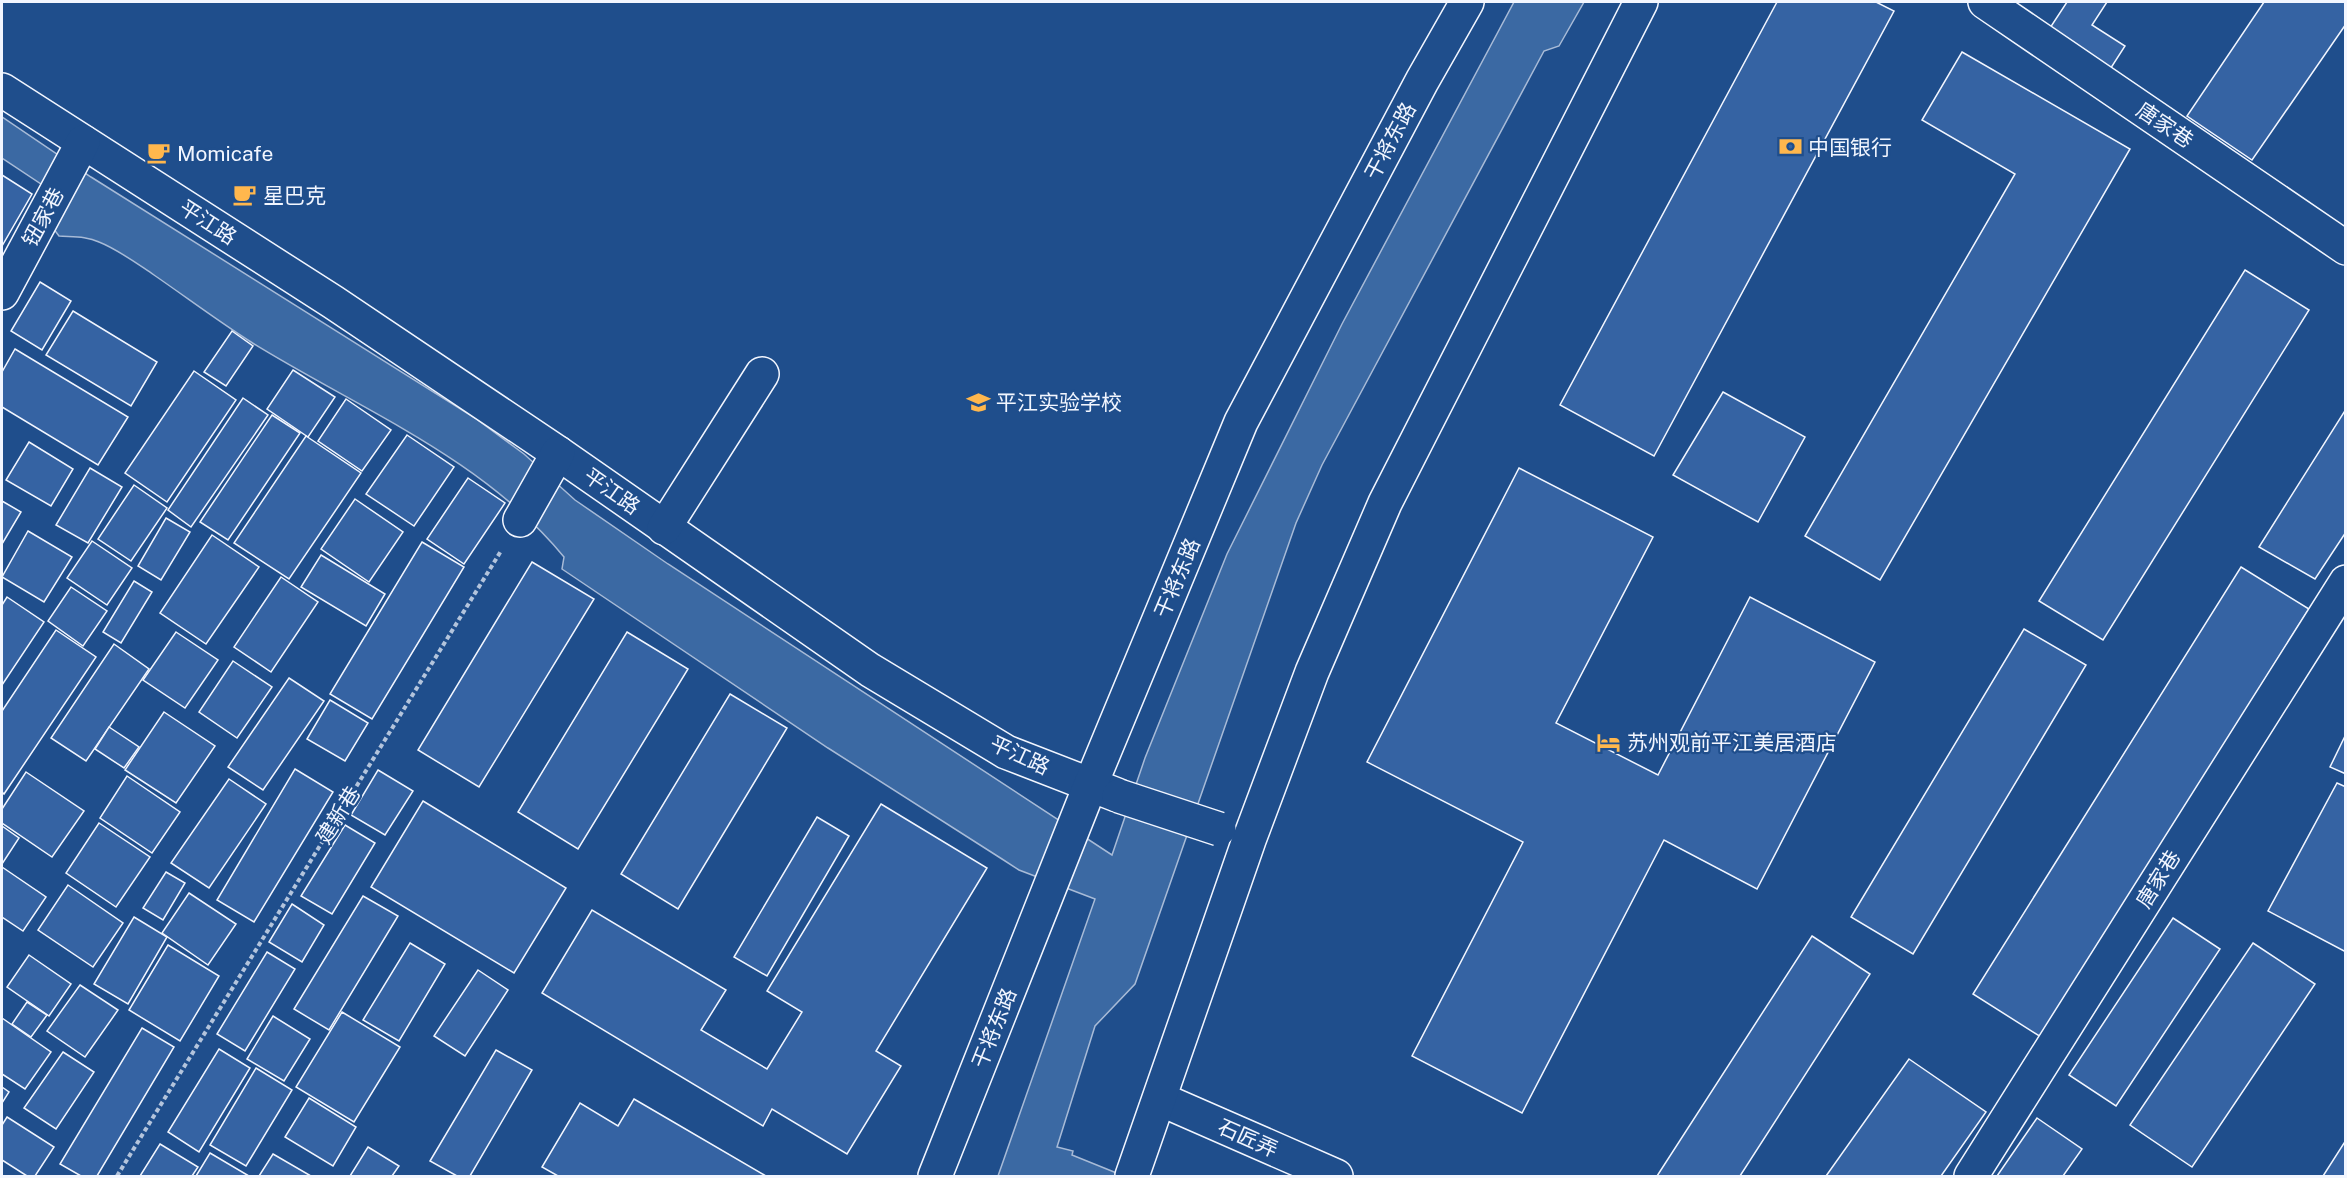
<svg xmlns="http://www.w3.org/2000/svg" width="2347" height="1178" font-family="'Public Sans','Noto Sans SC',sans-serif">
	<rect width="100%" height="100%" fill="#1f4e8c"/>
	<path fill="#3b69a3" stroke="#a8bbd7" stroke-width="1.5" d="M1514 2H1584L1559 46 1544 51 1322 465 1296 523 1135 984 1095 1026 1057 1147 1073 1151 1072 1155 1124 1176H998L1095 899 1019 870 1002 859 828 748 562 569 564 557C482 457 359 409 251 342 218 321 186 297 154 275 136 263 119 250 99 242 87 236 73 237 59 236L53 228 65 200 2 158V117L91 177 475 418 524 454 575 500 668 564 1112 855 1145 758 1227 554 1342 324Z"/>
	<g fill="#3563a3" stroke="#f2f6ff" stroke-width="1.5">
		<path d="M1777 2H1876L1894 11 1654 456 1560 405Z"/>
		<path d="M2067 2H2107L2092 25 2125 46 2107 74 2046 34Z"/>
		<path d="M2264 2H2346V24L2252 160 2187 116Z"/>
		<path d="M1962 52 2130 149 1880 580 1805 536 2015 174 1922 120Z"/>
		<path d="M2 175 32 194 2 246Z"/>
		<path d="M2245 270 2309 310 2103 640 2039 601Z"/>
		<path d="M40 282 71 301 42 350 11 331Z"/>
		<path d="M73 311 157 362 131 406 46 355Z"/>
		<path d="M232 331 253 346 226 386 204 372Z"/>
		<path d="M15 349 128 417 98 465 2 407V372Z"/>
		<path d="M293 370 335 397 308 437 267 409Z"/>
		<path d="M194 371 236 400 167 502 125 473Z"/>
		<path d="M1723 392 1805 437 1758 522 1673 475Z"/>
		<path d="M243 398 268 415 191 527 168 510Z"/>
		<path d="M346 399 391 430 362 471 318 441Z"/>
		<path d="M2346 409V532L2315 579 2259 547Z"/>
		<path d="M272 415 300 433 228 540 200 522Z"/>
		<path d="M407 435 454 467 414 526 366 494Z"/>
		<path d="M306 436 361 473 289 579 234 543Z"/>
		<path d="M29 442 73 469 51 506 6 480Z"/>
		<path d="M90 468 122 487 88 543 56 525Z"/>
		<path d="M1519 468 1653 537 1556 723 1658 775 1750 597 1875 662 1757 889 1664 840 1522 1113 1412 1056 1523 842 1367 762Z"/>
		<path d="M468 478 505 503 464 564 427 539Z"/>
		<path d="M134 485 167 508 131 561 98 539Z"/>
		<path d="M355 499 403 532 369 582 321 549Z"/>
		<path d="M2 501 21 512 2 544Z"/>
		<path d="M166 518 190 532 161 580 138 566Z"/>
		<path d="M28 531 72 557 44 602 2 577Z"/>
		<path d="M212 535 259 567 206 644 160 613Z"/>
		<path d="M92 541 132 568 107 605 67 578Z"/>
		<path d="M422 542 464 567 372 719 330 694Z"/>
		<path d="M321 555 385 594 366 626 301 587Z"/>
		<path d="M532 562 594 599 479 787 418 750Z"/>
		<path d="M2241 567 2309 609 2041 1037 1973 994Z"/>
		<path d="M281 577 318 602 271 672 234 647Z"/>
		<path d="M134 581 152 592 121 643 103 632Z"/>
		<path d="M71 587 107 611 83 646 48 621Z"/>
		<path d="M7 597 44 622 2 685V605Z"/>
		<path d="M2024 629 2086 665 1913 954 1851 917Z"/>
		<path d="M56 630 96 657 4 794 2 792V711Z"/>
		<path d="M176 632 218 660 185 708 143 680Z"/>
		<path d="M627 632 688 669 578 849 518 812Z"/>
		<path d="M114 644 149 669 86 761 51 738Z"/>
		<path d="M233 661 272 687 237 738 199 712Z"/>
		<path d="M289 678 324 701 263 790 228 767Z"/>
		<path d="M730 694 787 728 678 909 621 874Z"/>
		<path d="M330 700 368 723 345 761 307 739Z"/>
		<path d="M164 712 215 746 176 803 125 770Z"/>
		<path d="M109 727 139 747 124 768 95 749Z"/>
		<path d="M2346 734V774L2330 767Z"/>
		<path d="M295 769 333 792 254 922 217 900Z"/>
		<path d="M378 770 413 791 385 835 351 815Z"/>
		<path d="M26 772 84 811 52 857 2 823V809Z"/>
		<path d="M127 776 180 812 152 853 100 818Z"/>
		<path d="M229 779 266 804 209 888 171 863Z"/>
		<path d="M2337 783 2346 787V952L2268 911Z"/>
		<path d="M423 801 566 888 514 973 371 887Z"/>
		<path d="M881 804 987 868 876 1051 901 1066 847 1154 772 1109 763 1126 542 993 592 910 726 990 701 1030 767 1069 802 1012 767 991Z"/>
		<path d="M817 817 849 836 767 976 734 957Z"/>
		<path d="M99 823 150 857 116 907 66 873Z"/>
		<path d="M345 825 375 843 332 914 301 896Z"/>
		<path d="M2 826 19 838 2 864Z"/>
		<path d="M2 867 46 897 23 931 2 917Z"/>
		<path d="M166 872 185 883 163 920 143 908Z"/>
		<path d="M68 885 123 923 93 967 38 930Z"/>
		<path d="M189 893 236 924 208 965 162 933Z"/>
		<path d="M363 896 398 916 329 1030 294 1009Z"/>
		<path d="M292 904 324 925 302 962 269 942Z"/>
		<path d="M134 917 167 937 128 1004 94 984Z"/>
		<path d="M2173 918 2220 949 2116 1106 2069 1075Z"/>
		<path d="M1812 936 1870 974 1740 1176H1657Z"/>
		<path d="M410 943 445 964 399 1041 363 1020Z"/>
		<path d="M2253 943 2315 984 2192 1167 2130 1125Z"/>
		<path d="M168 945 219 976 180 1041 129 1010Z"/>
		<path d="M267 952 295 969 245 1051 217 1034Z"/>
		<path d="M29 955 71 984 49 1016 7 987Z"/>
		<path d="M478 970 508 990 465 1056 434 1036Z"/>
		<path d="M80 985 118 1010 85 1057 47 1031Z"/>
		<path d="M27 1002 47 1015 31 1037 12 1024Z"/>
		<path d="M342 1012 400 1047 354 1122 296 1087Z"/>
		<path d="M273 1016 310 1039 284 1081 247 1059Z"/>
		<path d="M2 1018 51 1052 25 1089 2 1074Z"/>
		<path d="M142 1028 174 1047 97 1176H81L60 1164Z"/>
		<path d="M219 1049 250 1068 199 1152 168 1132Z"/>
		<path d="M496 1050 532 1070 470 1176H457L430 1161Z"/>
		<path d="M63 1052 94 1072 56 1129 24 1108Z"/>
		<path d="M1909 1059 1986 1112 1941 1176H1826Z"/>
		<path d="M256 1068 292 1090 246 1166 210 1145Z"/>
		<path d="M2 1087 9 1092 2 1103Z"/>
		<path d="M309 1098 356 1127 333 1166 285 1137Z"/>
		<path d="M634 1099 766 1176H558L542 1167 580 1103 618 1126Z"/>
		<path d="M7 1117 54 1147 35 1176H27L2 1160V1125Z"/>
		<path d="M2037 1118 2082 1149 2063 1176H1997Z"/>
		<path d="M2346 1140V1176H2323Z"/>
		<path d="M160 1144 198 1167 192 1176H140Z"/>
		<path d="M368 1147 399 1166 392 1176H350Z"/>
		<path d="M210 1153 249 1176H196Z"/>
		<path d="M273 1154 311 1176H259Z"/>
	</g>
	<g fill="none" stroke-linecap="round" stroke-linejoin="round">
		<defs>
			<g id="minor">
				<path d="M1985 2 2346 248"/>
				<path d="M2 90 333 302 558 453 870 670 1006 752 1117 795"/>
				<path d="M2 293 83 142"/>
				<path d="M520 520 558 453"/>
				<path d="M664 528 762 374"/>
				<path d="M1160 1099 1336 1176"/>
				<path d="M1971 1176 2346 582"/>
			</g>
			<g id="major">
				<path d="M935 1176 1090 786 1241 422 1422 81 1467 2"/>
				<path d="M1132 1176 1249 840 1312 672 1385 503 1641 2"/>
			</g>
		</defs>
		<use href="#minor" stroke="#f2f6ff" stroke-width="36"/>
		<use href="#major" stroke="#f2f6ff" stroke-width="36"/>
		<path stroke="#b3c4dc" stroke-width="4" stroke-dasharray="4.5 3" stroke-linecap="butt" d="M117 1176 501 551"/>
		<use href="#minor" stroke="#1f4e8c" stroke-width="33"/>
		<use href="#major" stroke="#1f4e8c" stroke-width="33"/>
		<defs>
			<path id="minor-bridge" d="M1119 796 1219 829"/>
		</defs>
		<use href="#minor-bridge" stroke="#f2f6ff" stroke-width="36" stroke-linecap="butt"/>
		<use href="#minor-bridge" stroke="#1f4e8c" stroke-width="33"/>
	</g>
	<defs>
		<symbol id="bank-bare" viewBox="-9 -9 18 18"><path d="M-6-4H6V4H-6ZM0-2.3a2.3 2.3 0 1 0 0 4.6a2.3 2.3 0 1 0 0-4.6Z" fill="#ffb74d" stroke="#1f4e8c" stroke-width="2.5" paint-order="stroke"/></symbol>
		<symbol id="cafe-bare" viewBox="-9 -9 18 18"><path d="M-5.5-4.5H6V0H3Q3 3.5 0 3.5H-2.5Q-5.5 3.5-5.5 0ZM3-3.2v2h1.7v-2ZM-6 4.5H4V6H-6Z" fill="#ffb74d" stroke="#1f4e8c" stroke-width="2.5" paint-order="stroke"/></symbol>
		<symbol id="school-bare" viewBox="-9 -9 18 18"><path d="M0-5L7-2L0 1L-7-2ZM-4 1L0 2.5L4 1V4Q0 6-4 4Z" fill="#ffb74d" stroke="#1f4e8c" stroke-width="2.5" paint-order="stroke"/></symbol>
		<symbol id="hotel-bare" viewBox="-9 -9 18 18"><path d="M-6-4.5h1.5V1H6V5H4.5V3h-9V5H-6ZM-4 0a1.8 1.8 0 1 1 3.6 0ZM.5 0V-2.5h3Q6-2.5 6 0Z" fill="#ffb74d" stroke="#1f4e8c" stroke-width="2.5" paint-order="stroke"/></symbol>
	</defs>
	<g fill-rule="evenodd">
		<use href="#bank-bare" x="1774" y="130" width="33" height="33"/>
		<use href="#cafe-bare" x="142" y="136" width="33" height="33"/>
		<use href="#cafe-bare" x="228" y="178" width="33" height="33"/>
		<use href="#school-bare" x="962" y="386" width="33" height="33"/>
		<use href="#hotel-bare" x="1592" y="726" width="33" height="33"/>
	</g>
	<g text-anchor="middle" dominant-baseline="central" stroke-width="4.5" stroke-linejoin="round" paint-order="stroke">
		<g font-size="21" fill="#f2f6ff" stroke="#1f4e8c">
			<text transform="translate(2165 125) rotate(34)">唐家巷</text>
			<text transform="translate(1390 141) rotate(-62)">干将东路</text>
			<text transform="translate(43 217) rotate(-62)">钮家巷</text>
			<text transform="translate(208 222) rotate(33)">平江路</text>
			<text transform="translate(612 491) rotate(35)">平江路</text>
			<text transform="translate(1177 578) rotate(-67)">干将东路</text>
			<text transform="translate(1020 755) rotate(25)">平江路</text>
			<text transform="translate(338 815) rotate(-58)">建新巷</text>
			<text transform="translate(2158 879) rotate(-58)">唐家巷</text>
			<text transform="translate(994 1028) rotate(-68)">干将东路</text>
			<text transform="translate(1248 1138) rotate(24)">石匠弄</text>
		</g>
		<g font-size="21" fill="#f2f6ff" stroke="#1f4e8c" text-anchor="start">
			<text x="1808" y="147">中国银行</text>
			<text x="177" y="153">Momicafe</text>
			<text x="263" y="195">星巴克</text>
			<text x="996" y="402">平江实验学校</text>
			<text x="1627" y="742">苏州观前平江美居酒店</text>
		</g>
	</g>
	<rect width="2347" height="1178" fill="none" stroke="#f2f6ff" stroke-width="6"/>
</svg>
